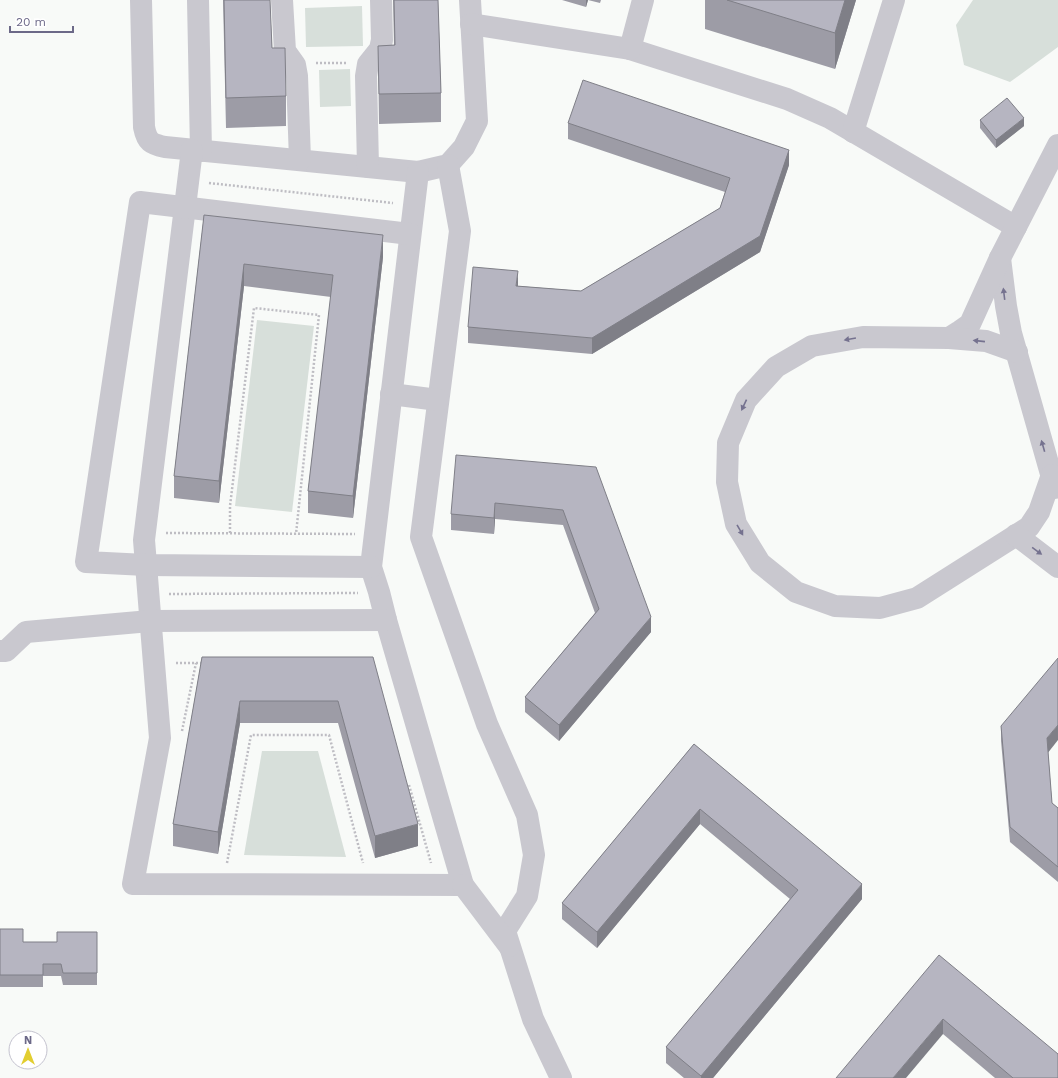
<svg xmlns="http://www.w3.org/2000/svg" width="1058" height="1078" font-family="'Work Sans',sans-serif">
	<rect width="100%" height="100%" fill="#f8faf8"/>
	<g fill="#d7dfda">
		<path d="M973 0H1058V47L1010 82 964 65 956 25Z"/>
		<path d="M362 6 363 46 306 47 305 8Z"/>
		<path d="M350 69 351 106 320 107 319 70Z"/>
		<path d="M257 320 314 326 292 512 235 506Z"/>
		<path d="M262 751H318L346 857 244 855Z"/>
	</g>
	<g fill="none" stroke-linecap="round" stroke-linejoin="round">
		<g stroke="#bebdc3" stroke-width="2.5" stroke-dasharray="2 2" stroke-linecap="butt">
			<path d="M316 63H347"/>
			<path d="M209 183 393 203"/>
			<path d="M166 533 355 534"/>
			<path d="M230 533V506L254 308 319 315 296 534"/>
			<path d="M169 594 358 593"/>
			<path d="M176 663H203"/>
			<path d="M182 731 196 663"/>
			<path d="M409 785 431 863"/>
			<path d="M227 863 251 735H329L363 863"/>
		</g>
		<g stroke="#c9c8cf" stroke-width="22">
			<path d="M141 0 144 127C147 142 151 144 165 147L418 172 448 165 464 147 477 121 470 0"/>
			<path d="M198 0 201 151"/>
			<path d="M282 0 285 51 295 65 297 76 300 160"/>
			<path d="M471 24 630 49 787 99 830 118 1016 227"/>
			<path d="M630 49 643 0"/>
			<path d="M853 132 894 0"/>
			<path d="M192 150 144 540 160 738 133 884 463 885 386 620 379 592 371 567 418 172"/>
			<path d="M448 165 460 231 421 537 487 724 527 815 534 855 527 896 505 931 533 1019 561 1078"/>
			<path d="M368 167 366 76 368 64 380 49 382 40 381 0"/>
			<path d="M1000 258 1006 306 1011 333 1055 488"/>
			<path d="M949 338 960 331 970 324 1000 258 1058 145"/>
			<path d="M1017 352 986 341 949 338 863 337 812 346 776 367 746 400 728 443 727 482 736 524 760 563 796 592 835 606 880 608 917 598 1029 527 1039 512 1052 475"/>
			<path d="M391 394 438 400"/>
			<path d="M1016 535 1058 567"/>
			<path d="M371 567 146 565 86 562 140 202 410 234"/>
			<path d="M0 651H6L26 632 150 621 386 620"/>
			<path d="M463 885 509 946"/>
		</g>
	</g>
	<g fill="#9d9ca6">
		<path d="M223 0H270L272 48 286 96V126L226 128Z"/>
		<path d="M393 0H438L441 93V122L379 124 378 46 394 45Z"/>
		<path d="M562 0H601L600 3 588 0 586 7Z"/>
		<path d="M705 0H856L835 69 705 29Z"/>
		<path d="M980 120 1024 126 996 148 980 128Z"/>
		<path d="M568 123 789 165 760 252 592 354 468 343V327L518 286 581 291 720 208 725 192 568 139Z"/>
		<path d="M204 215 383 257 353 518 308 513V491L331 297 244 286 219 503 174 498V476Z"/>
		<path d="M596 467 651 632 559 741 525 712V697L595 613 563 525 495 519 494 534 451 530V514Z"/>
		<path d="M202 657H373L418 846 375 858 338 723H240L218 854 173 846V824Z"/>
		<path d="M1001 726 1048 752 1052 803 1058 808V882L1010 842 1001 741Z"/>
		<path d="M694 744 862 899 713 1078H684L666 1063V1047L790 899 700 824 597 948 562 919V903Z"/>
		<path d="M0 929 23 942H57L97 932V985H63L61 976H43V987H0Z"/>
		<path d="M939 955 1058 1078H995L943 1034Z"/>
	</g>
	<g fill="#7f7f87">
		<path d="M586 0H588L586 7Z"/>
		<path d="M845 0H856L835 69V33Z"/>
		<path d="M1024 118V126L996 148V140Z"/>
		<path d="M789 150V165L760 252 592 354V338Z"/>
		<path d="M383 235V257L353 518V496Z"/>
		<path d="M244 264V286L219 503V481Z"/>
		<path d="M518 271V287L516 286Z"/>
		<path d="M495 503V519L494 534V518Z"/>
		<path d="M651 617V632L559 741V725Z"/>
		<path d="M240 701V723L218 854V832Z"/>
		<path d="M1058 725V740L1047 754V738Z"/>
		<path d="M700 809V824L597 948V932Z"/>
		<path d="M418 824V846L375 858V836Z"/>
		<path d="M862 884V899L713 1078H701V1076Z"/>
		<path d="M943 1019V1034L906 1078H893Z"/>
	</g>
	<g fill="#b6b5c1" stroke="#7f7f87">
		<path d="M224 0H270L272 48H285L286 96 226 98Z"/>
		<path d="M394 0H438L441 93 379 94 378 46 395 45Z"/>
		<path d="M727 0H845L835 33Z"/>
		<path d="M583 80 789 150 760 236 592 338 468 327 473 267 518 271 516 286 581 291 720 208 730 178 568 123Z"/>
		<path d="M1007 98 1024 118 996 140 980 120Z"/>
		<path d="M204 215 383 235 353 496 308 491 333 275 244 264 219 481 174 476Z"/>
		<path d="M456 455 596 467 651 617 559 725 525 697 599 609 563 510 495 503 494 518 451 514Z"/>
		<path d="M202 657H373L418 824 375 836 338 701H240L218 832 173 824Z"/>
		<path d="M1058 658V725L1047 738 1052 803 1058 808V867L1010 827 1001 726Z"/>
		<path d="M694 744 862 884 701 1076 666 1047 798 890 700 809 597 932 562 903Z"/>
		<path d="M0 929H23V942H57V932H97V973H63L61 964H43V975H0Z"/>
		<path d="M939 955 1058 1054V1078H1013L943 1019 893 1078H836Z"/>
	</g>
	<defs><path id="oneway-solid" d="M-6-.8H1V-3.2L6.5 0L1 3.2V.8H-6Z"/></defs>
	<g fill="#75728f">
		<use href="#oneway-solid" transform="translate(1004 294) rotate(-97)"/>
		<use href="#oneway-solid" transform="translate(850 339) rotate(170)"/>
		<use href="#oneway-solid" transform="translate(979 341) rotate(-174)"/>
		<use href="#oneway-solid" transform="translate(744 405) rotate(115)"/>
		<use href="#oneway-solid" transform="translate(1043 446) rotate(-106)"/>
		<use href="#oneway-solid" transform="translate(740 530) rotate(60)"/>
		<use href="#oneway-solid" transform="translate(1037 551) rotate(36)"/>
	</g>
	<g transform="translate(28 1050)"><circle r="19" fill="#ffffff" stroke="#c4c3cf"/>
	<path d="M0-3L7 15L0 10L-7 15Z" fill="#e2ce30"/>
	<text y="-6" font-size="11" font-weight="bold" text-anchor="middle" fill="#6c6988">N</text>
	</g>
	<path d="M10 26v6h63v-6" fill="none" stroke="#6c6988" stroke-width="2"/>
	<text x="16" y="26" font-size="12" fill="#6c6988" stroke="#ffffff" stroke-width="3" paint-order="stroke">20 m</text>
</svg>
